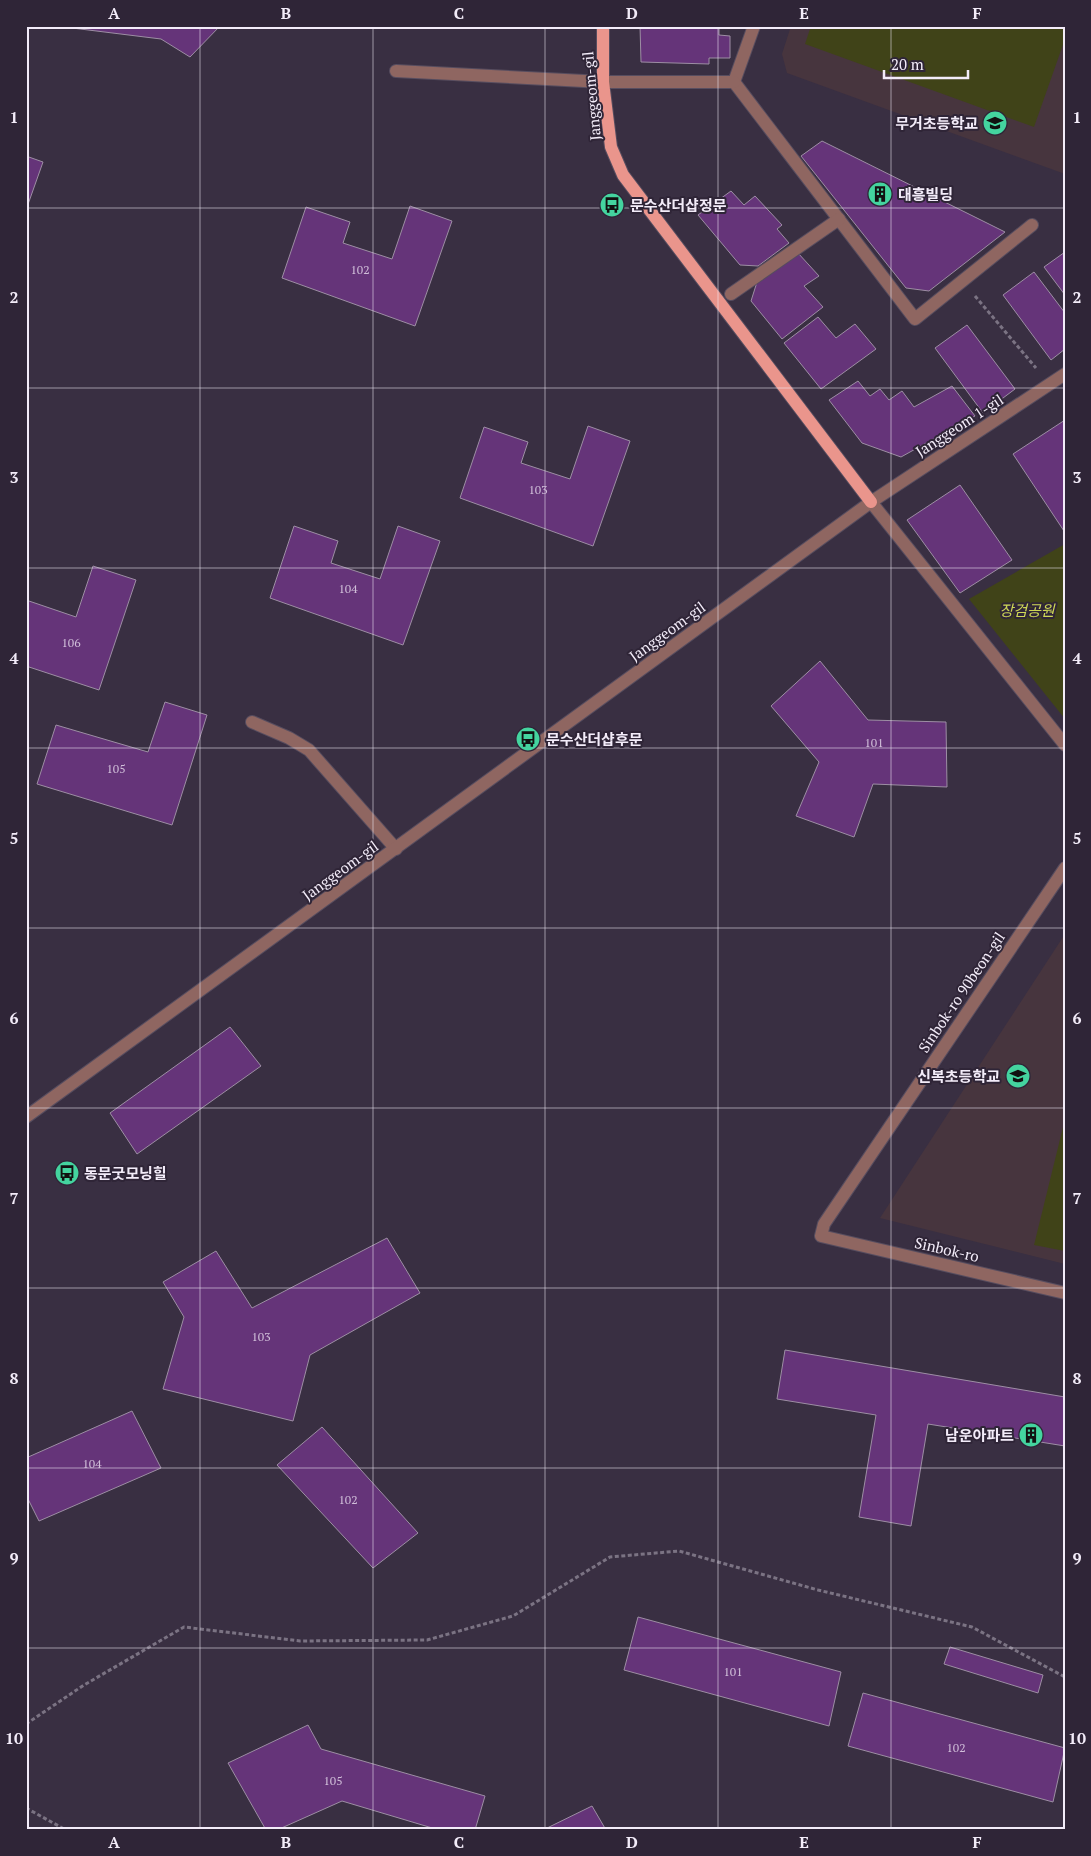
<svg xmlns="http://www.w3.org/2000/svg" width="1091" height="1856" font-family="'PT Serif','Noto Sans KR',serif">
	<rect width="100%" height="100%" fill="#392f42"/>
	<g fill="#47353e">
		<path d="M791 26H1065V174L787 73 782 54Z"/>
		<path d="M1065 934V1264L880 1218Z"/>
	</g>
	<g fill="#404318">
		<path d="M811 26H1065V39L1034 127 805 44Z"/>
		<path d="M1065 544V719L969 599Z"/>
		<path d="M1065 1119V1251L1034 1245Z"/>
	</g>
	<g fill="#653479" stroke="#9d8ea4">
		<path d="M56 26H220L190 57 161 39Z"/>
		<path d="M640 26H719V35L730 36V58H709V64L641 62Z"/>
		<path d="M822 141 1005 232 929 291 906 288 801 156Z"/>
		<path d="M26 156 43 162 26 210Z"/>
		<path d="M731 191 744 205 755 196 782 225 777 229 789 243 758 266 740 265 698 215Z"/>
		<path d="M410 206 452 221 415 326 282 278 306 207 350 222 343 243 392 259Z"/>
		<path d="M1065 252V295L1044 267Z"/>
		<path d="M798 253 819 276 804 286 823 307 782 339 751 301 757 282Z"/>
		<path d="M1034 272 1065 313V349L1051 360 1003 295Z"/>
		<path d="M818 317 836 338 855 324 876 349 821 389 784 343Z"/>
		<path d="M967 325 1015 389 983 413 935 348Z"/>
		<path d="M858 381 870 396 880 389 889 400 902 391 914 407 952 386 975 416 901 457 862 443 829 400Z"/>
		<path d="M1065 420V531H1064L1013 454Z"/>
		<path d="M588 426 630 441 593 546 460 498 484 427 528 442 521 463 570 479Z"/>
		<path d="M960 485 1012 560 960 593 907 520Z"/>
		<path d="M294 526 338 541 331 563 380 579 398 526 440 541 403 645 270 598Z"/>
		<path d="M93 566 136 580 99 690 26 666V600L76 617Z"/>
		<path d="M820 661 868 720 946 722 947 787 873 784 854 837 796 816 819 762 771 706Z"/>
		<path d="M165 702 207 715 172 825 37 784 56 725 148 752Z"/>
		<path d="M230 1027 261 1066 137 1154 110 1113Z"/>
		<path d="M387 1238 420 1293 310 1355 293 1421 163 1389 184 1317 163 1282 216 1251 252 1308Z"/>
		<path d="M785 1350 1065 1397V1446L928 1424 911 1526 859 1517 876 1415 777 1399Z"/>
		<path d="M132 1411 161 1468 39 1521 26 1495V1458Z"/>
		<path d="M322 1427 418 1533 373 1568 277 1465Z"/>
		<path d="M638 1617 841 1672 829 1726 624 1670Z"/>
		<path d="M950 1647 1043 1675 1038 1693 944 1664Z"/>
		<path d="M863 1693 1065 1748 1053 1802 848 1746Z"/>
		<path d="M308 1725 321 1749 485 1796 475 1830H439L342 1801 277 1830H266L228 1763Z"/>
		<path d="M592 1806 606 1830H543Z"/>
	</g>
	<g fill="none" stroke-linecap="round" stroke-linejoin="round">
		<defs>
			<g id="minor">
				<path d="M754 26 734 82 915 319 1032 225"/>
				<path d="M396 71 603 82H734"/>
				<path d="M731 294 839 219"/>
				<path d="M871 502 1065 745"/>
				<path d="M252 722 289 738 309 750 396 849"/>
				<path d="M1065 868 824 1224 821 1236 1065 1293"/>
				<path d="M26 1117 871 502 1065 374"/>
			</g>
			<path id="major" d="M603 26V82L611 147 623 175 871 502"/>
		</defs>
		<use href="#minor" stroke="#574d5f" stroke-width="14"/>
		<use href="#major" stroke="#574d5f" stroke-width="14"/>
		<g stroke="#7b7383" stroke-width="3" stroke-dasharray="4 2.5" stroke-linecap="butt">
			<path d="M975 296 1036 368"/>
			<path d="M26 1724 84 1685 184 1627 300 1641 427 1640 513 1616 610 1557 679 1551 818 1590 972 1627 1065 1677"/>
			<path d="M26 1808 66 1830"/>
		</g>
		<use href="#minor" stroke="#8f6661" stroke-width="12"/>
		<use href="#major" stroke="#ea958c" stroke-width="12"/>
	</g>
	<path fill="none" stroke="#f3ecf9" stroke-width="1" stroke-opacity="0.55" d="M200 26V1830M373 26V1830M545 26V1830M718 26V1830M891 26V1830M26 208H1065M26 388H1065M26 568H1065M26 748H1065M26 928H1065M26 1108H1065M26 1288H1065M26 1468H1065M26 1648H1065"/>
	<defs>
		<symbol id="school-disc" viewBox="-11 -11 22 22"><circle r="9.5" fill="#44d49f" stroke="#2f2537"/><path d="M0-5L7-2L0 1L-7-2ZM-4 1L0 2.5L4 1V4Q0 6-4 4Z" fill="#111"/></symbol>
		<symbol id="building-disc" viewBox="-11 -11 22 22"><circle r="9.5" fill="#44d49f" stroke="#2f2537"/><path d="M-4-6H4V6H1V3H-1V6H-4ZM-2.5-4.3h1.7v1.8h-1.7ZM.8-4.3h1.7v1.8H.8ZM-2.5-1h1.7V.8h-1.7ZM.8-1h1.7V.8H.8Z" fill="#111"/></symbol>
		<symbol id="bus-disc" viewBox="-11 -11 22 22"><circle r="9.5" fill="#44d49f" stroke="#2f2537"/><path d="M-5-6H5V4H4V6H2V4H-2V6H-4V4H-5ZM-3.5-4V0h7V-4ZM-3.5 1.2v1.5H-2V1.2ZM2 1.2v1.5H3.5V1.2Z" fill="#111"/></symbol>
	</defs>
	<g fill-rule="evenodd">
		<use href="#school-disc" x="981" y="109" width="28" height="28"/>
		<use href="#building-disc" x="866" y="180" width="28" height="28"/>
		<use href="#bus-disc" x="598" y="191" width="28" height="28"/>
		<use href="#bus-disc" x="514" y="725" width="28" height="28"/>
		<use href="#school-disc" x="1004" y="1062" width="28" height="28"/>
		<use href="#bus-disc" x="53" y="1159" width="28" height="28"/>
		<use href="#building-disc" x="1017" y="1421" width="28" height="28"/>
	</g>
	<g text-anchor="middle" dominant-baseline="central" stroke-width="4" stroke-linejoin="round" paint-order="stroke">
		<g font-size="12" fill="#d0bed9">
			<text x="360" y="269">102</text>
			<text x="538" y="489">103</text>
			<text x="348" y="588">104</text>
			<text x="71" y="642">106</text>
			<text x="874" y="742">101</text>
			<text x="116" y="768">105</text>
			<text x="261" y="1336">103</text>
			<text x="92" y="1463">104</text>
			<text x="348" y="1499">102</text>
			<text x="733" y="1671">101</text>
			<text x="956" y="1747">102</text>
			<text x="333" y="1780">105</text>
		</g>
		<g font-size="15" fill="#f3ecf9" stroke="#2f2537">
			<text transform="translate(591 96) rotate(-95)">Janggeom-gil</text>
			<text transform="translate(959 425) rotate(-33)">Janggeom 1-gil</text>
			<text transform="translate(667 631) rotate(-36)">Janggeom-gil</text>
			<text transform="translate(340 870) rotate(-36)">Janggeom-gil</text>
			<text transform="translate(961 992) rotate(-56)">Sinbok-ro 90beon-gil</text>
			<text transform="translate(947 1249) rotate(13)">Sinbok-ro</text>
		</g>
		<g font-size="15" font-weight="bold" fill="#f3ecf9" stroke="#2f2537" text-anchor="start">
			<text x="978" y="123" text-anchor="end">무거초등학교</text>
			<text x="898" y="194">대흥빌딩</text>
			<text x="630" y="205">문수산더샵정문</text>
			<text x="546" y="739">문수산더샵후문</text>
			<text x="1000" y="1076" text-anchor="end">신복초등학교</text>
			<text x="84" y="1173">동문굿모닝힐</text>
			<text x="1014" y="1435" text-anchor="end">남운아파트</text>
		</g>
		<g font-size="15" font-style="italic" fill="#cfd856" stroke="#2f2537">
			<text x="1027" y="610">장검공원</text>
		</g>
	</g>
	<rect width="1091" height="1856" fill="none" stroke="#2f2537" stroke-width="55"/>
	<path d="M884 70v8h84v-8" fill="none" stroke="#f3ecf9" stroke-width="2.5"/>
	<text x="891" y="70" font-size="15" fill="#f3ecf9" stroke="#2f2537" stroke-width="4" paint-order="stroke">20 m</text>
	<rect x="28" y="28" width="1036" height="1800" fill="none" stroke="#f3ecf9" stroke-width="2"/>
	<g font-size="16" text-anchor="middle" font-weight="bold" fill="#f3ecf9">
		<text x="114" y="19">A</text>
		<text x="286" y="19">B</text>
		<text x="459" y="19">C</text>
		<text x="632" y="19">D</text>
		<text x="804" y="19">E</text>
		<text x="977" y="19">F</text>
		<text x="14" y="123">1</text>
		<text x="1077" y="123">1</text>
		<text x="14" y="303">2</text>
		<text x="1077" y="303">2</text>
		<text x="14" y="483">3</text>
		<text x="1077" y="483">3</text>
		<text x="14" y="664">4</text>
		<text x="1077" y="664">4</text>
		<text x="14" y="844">5</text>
		<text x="1077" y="844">5</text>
		<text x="14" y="1024">6</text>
		<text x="1077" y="1024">6</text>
		<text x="14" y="1204">7</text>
		<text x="1077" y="1204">7</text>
		<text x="14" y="1384">8</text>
		<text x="1077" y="1384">8</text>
		<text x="14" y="1564">9</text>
		<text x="1077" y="1564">9</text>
		<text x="14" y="1744">10</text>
		<text x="1077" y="1744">10</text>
		<text x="114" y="1848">A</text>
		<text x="286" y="1848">B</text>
		<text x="459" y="1848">C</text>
		<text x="632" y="1848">D</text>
		<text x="804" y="1848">E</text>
		<text x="977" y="1848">F</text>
	</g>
</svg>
